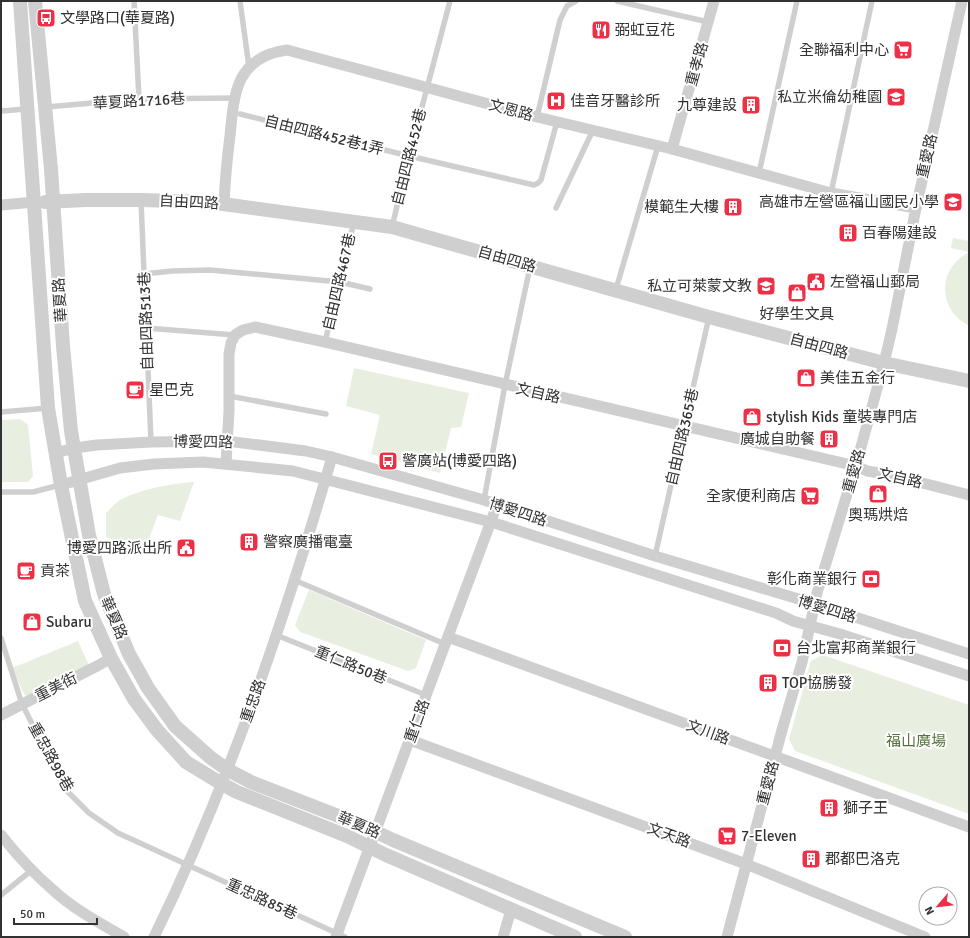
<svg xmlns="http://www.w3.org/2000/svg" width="970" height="938" font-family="Signika,'Noto Sans TC',sans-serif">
	<rect width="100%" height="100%" fill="#fff"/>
	<g fill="#e9efe0">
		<path d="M953 238 969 241V326C937 309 937 269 969 252L951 248Z"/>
		<path d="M354 368 469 393 461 427 451 428 440 473 371 454 380 415 346 406Z"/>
		<path d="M20 419 28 425 33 476 28 482H1V420Z"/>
		<path d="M194 482 180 521 158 515 144 552 106 537V513C111 509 115 503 120 500 143 488 170 484 194 482Z"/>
		<path d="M309 590 426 640 416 668 408 671 300 632 295 625Z"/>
		<path d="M78 641 89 665 27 698 24 694 12 668Z"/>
		<path d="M823 655 969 705V814L795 751 789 739 811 661Z"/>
	</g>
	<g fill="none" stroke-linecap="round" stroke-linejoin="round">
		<g stroke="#cfcfcf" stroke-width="5.5">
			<path d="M134 1 139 99"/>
			<path d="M240 1 249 67"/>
			<path d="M617 1 708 22"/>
			<path d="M46 107 139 99 234 98"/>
			<path d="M1 111 27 109"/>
			<path d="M240 114 409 156 534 185 538 183 541 180 557 122"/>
			<path d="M537 117 560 20 567 6 576 1"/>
			<path d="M759 173 797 1"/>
			<path d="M831 193 872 1"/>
			<path d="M141 200 151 442"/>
			<path d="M556 208 593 130"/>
			<path d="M392 227 409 156 450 1"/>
			<path d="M144 274 172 271 210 270 340 282 370 289"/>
			<path d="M616 289 658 146"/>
			<path d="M146 328 235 335"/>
			<path d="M325 342 354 222"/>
			<path d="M229 396 326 414"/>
			<path d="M1 412 48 408"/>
			<path d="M1 492H33L60 485"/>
			<path d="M484 500 505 385 530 267"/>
			<path d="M655 556 709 317"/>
			<path d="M294 580 445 644"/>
			<path d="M276 635 426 695"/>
			<path d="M1 638 22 704 66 790 89 813 118 833 345 937"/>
			<path d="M1 895 32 870"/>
		</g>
		<g stroke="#cfcfcf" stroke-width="11">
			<path d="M672 149 714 1"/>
			<path d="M224 204C225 181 227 159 230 136 234 93 236 57 287 50L537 117 672 149 831 193 916 208"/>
			<path d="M1 205 35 202"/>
			<path d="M55 453 75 448 97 445 151 442 227 441 306 451 332 457 484 500 655 556 815 604 969 654"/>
			<path d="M226 464 229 411V354L231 343 235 335 243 330 255 327 325 342 856 466 867 471 891 475 969 495"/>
			<path d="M61 485 120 468 154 464 203 462 293 471 491 522 776 613 793 621 840 634 969 676"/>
			<path d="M448 637 969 827"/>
			<path d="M1 715 99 665 111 658"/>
			<path d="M410 740 746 864 925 937"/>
			<path d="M1 835C16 854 33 873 52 889 73 909 100 923 124 937"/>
			<path d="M154 937C229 784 284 621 332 457"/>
			<path d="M336 937 497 505"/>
			<path d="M503 937 511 910"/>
			<path d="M727 937 782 730 802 662 817 593 858 458 884 363 892 329 916 208 962 1"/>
		</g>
		<g stroke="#cfcfcf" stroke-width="14">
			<path d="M20 1 48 408 61 485 85 601 111 658 134 699 157 730 186 762 222 784 237 792 347 836 386 855 575 937"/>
			<path d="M35 1 51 169 63 346 71 431 89 535 104 594 129 654 148 688 175 726 211 758 228 770 251 782 359 824 393 840 625 937"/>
			<path d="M45 202 86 200H141L208 202 392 227 709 317 884 363 969 381"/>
		</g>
	</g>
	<defs>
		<symbol id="bus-square" viewBox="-11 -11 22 22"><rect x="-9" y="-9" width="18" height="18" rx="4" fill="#ee3047" stroke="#fff"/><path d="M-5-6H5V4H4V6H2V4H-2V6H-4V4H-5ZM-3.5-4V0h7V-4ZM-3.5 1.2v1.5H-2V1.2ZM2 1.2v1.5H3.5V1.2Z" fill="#fff"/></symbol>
		<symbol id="restaurant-square" viewBox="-11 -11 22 22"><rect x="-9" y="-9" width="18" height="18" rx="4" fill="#ee3047" stroke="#fff"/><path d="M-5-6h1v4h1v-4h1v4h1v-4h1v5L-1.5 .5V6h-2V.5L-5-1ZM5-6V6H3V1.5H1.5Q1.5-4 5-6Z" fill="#fff"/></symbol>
		<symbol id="supermarket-square" viewBox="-11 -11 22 22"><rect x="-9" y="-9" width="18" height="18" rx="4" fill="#ee3047" stroke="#fff"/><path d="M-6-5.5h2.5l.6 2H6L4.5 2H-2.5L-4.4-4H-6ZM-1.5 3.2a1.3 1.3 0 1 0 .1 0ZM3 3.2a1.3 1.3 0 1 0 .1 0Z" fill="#fff"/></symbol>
		<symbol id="school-square" viewBox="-11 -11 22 22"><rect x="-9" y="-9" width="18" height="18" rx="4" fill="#ee3047" stroke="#fff"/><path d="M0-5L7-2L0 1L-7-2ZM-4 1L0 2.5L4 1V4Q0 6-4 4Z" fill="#fff"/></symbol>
		<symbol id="hospital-square" viewBox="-11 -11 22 22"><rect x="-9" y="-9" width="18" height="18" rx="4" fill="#ee3047" stroke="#fff"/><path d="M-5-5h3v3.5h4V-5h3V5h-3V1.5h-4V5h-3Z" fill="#fff"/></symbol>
		<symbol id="building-square" viewBox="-11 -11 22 22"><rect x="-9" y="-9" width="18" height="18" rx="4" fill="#ee3047" stroke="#fff"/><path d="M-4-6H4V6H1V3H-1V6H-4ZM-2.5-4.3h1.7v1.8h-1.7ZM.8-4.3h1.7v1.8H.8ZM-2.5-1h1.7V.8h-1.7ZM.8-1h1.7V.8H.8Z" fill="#fff"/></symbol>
		<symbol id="civic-square" viewBox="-11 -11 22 22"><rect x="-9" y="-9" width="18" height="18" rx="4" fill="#ee3047" stroke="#fff"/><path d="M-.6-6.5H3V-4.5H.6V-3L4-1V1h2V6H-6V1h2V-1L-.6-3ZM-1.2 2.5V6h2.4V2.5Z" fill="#fff"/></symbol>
		<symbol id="shop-square" viewBox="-11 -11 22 22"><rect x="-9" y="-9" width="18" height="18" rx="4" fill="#ee3047" stroke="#fff"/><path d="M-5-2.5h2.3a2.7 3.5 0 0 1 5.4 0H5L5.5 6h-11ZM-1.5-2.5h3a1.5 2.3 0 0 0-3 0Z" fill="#fff"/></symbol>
		<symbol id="cafe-square" viewBox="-11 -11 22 22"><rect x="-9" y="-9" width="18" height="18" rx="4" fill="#ee3047" stroke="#fff"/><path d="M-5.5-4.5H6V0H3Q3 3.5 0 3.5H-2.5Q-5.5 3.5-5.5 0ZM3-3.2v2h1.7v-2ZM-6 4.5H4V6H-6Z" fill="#fff"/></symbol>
		<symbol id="bank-square" viewBox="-11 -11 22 22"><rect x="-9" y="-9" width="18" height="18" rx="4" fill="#ee3047" stroke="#fff"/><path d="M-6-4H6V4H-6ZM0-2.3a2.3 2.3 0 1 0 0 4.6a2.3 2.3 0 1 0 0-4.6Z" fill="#fff"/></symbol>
	</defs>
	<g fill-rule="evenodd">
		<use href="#bus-square" x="35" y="7" width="22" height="22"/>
		<use href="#restaurant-square" x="590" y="19" width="22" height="22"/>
		<use href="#supermarket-square" x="892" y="39" width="22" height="22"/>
		<use href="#school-square" x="885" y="86" width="22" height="22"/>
		<use href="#hospital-square" x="545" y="90" width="22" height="22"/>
		<use href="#building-square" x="740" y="94" width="22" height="22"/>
		<use href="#school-square" x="942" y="191" width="22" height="22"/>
		<use href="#building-square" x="722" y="196" width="22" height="22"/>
		<use href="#building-square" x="837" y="222" width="22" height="22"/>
		<use href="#civic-square" x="805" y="271" width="22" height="22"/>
		<use href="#school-square" x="755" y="275" width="22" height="22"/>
		<use href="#shop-square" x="786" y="282" width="22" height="22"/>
		<use href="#shop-square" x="795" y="367" width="22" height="22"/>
		<use href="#cafe-square" x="124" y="379" width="22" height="22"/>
		<use href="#shop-square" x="741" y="406" width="22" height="22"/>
		<use href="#building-square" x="818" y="428" width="22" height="22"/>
		<use href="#bus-square" x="377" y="450" width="22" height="22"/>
		<use href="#shop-square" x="867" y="483" width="22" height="22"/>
		<use href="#supermarket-square" x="799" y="485" width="22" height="22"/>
		<use href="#building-square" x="238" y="531" width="22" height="22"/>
		<use href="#civic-square" x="175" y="537" width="22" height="22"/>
		<use href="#cafe-square" x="15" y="560" width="22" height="22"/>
		<use href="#bank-square" x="860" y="568" width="22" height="22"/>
		<use href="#shop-square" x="21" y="611" width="22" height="22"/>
		<use href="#bank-square" x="771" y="637" width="22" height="22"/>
		<use href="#building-square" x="757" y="672" width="22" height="22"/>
		<use href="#building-square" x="818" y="797" width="22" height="22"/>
		<use href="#supermarket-square" x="716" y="825" width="22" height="22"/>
		<use href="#building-square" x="800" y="848" width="22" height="22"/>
	</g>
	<g text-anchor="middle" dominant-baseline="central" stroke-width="4" stroke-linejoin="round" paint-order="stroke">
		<g font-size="15" fill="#323232" stroke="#fff" text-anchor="start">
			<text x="60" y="18">文學路口(華夏路)</text>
			<text x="615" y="30">弼虹豆花</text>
			<text x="889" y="50" text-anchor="end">全聯福利中心</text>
			<text x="882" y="97" text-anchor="end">私立米倫幼稚園</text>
			<text x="570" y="101">佳音牙醫診所</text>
			<text x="737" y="105" text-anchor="end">九尊建設</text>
			<text x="939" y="202" text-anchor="end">高雄市左營區福山國民小學</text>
			<text x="719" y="207" text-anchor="end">模範生大樓</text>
			<text x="862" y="233">百春陽建設</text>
			<text x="830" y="282">左營福山郵局</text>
			<text x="752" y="286" text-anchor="end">私立可萊蒙文教</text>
			<text x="797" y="314" text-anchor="middle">好學生文具</text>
			<text x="820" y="378">美佳五金行</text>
			<text x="149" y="390">星巴克</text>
			<text x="766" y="417">stylish Kids 童裝專門店</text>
			<text x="815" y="439" text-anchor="end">廣城自助餐</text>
			<text x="402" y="461">警廣站(博愛四路)</text>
			<text x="796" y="496" text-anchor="end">全家便利商店</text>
			<text x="878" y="515" text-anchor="middle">奧瑪烘焙</text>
			<text x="263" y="542">警察廣播電臺</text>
			<text x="172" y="548" text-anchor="end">博愛四路派出所</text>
			<text x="40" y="571">貢茶</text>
			<text x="857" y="579" text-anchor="end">彰化商業銀行</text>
			<text x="46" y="622">Subaru</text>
			<text x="796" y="648">台北富邦商業銀行</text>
			<text x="782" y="683">TOP協勝發</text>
			<text x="843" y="808">獅子王</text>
			<text x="741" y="836">7-Eleven</text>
			<text x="825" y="859">郡都巴洛克</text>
		</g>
		<g font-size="15" fill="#323232" stroke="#fff">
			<text transform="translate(697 64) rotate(-74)">重孝路</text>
			<text transform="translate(139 101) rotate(-3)">華夏路1716巷</text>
			<text transform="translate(511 110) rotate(15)">文恩路</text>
			<text transform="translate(324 135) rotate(14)">自由四路452巷1弄</text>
			<text transform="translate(927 156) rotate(-77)">重愛路</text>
			<text transform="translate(409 157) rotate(-76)">自由四路452巷</text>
			<text transform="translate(189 202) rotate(3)">自由四路</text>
			<text transform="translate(507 259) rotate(16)">自由四路</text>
			<text transform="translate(339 282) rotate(-77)">自由四路467巷</text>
			<text transform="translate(60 300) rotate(-94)">華夏路</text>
			<text transform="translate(146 321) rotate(-92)">自由四路513巷</text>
			<text transform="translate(819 346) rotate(15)">自由四路</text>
			<text transform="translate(538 393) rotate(13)">文自路</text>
			<text transform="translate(682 437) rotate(-77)">自由四路365巷</text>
			<text transform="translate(203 442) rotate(1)">博愛四路</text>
			<text transform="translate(854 471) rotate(-74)">重愛路</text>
			<text transform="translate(900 478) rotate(13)">文自路</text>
			<text transform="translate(518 512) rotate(18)">博愛四路</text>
			<text transform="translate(827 609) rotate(17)">博愛四路</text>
			<text transform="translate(114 618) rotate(67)">華夏路</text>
			<text transform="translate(351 665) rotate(22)">重仁路50巷</text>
			<text transform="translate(56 687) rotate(-27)">重美街</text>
			<text transform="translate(253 701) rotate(-70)">重忠路</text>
			<text transform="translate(417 721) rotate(-70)">重仁路</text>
			<text transform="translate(708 732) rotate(20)">文川路</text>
			<text transform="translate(51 757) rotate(61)">重忠路98巷</text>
			<text transform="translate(768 783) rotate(-75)">重愛路</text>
			<text transform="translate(359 825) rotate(23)">華夏路</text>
			<text transform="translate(669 835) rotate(20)">文天路</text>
			<text transform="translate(262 899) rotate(25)">重忠路85巷</text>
		</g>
		<g font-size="15" fill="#58713c" stroke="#fff">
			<text x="916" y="741">福山廣場</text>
		</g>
	</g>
	<rect width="970" height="938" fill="none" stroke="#323232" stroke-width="4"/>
	<g transform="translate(938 906) rotate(242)"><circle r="19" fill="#ffffff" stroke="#adadad"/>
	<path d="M0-3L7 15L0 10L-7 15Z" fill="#ee3047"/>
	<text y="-6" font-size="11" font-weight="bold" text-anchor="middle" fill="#323232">N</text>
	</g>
	<path d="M14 918v6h83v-6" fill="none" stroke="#323232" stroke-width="2"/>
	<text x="20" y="918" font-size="12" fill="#323232" stroke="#ffffff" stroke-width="3" paint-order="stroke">50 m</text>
</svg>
